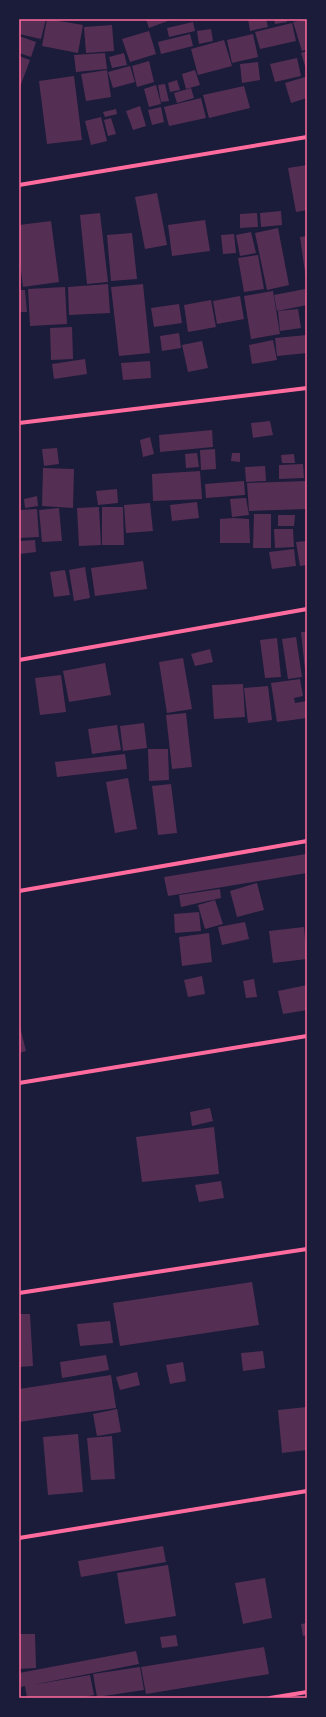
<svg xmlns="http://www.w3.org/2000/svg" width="326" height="1717" font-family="Mulish,sans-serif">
	<rect width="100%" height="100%" fill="#1b1b3a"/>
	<g fill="#542f53">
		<path d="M20 19H46L41 39 19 34Z"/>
		<path d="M47 19 83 25 78 53 42 46Z"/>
		<path d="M146 19H173L149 28Z"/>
		<path d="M248 19H266L268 27 250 31Z"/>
		<path d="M274 19H287V22L275 24Z"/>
		<path d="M307 19V49L302 51 293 22Z"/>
		<path d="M193 22 195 31 169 37 167 28Z"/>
		<path d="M292 23 296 41 260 49 255 32Z"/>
		<path d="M112 25 114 51 86 53 84 27Z"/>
		<path d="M211 29 213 41 199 44 197 31Z"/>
		<path d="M149 31 156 54 130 62 122 39Z"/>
		<path d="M190 34 193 46 161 54 158 42Z"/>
		<path d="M253 34 258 57 232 63 227 40Z"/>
		<path d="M19 36 36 42 31 57 19 53Z"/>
		<path d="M224 40 232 66 198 75 191 49Z"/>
		<path d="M307 51V72L301 53Z"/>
		<path d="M105 53 107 69 76 72 74 55Z"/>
		<path d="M124 53 127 65 112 68 109 57Z"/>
		<path d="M19 56 30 60 20 87 19 86Z"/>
		<path d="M297 58 301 76 275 82 270 64Z"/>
		<path d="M149 61 154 82 137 87 132 66Z"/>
		<path d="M258 62 260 80 242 83 240 64Z"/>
		<path d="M130 66 135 82 113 88 108 72Z"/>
		<path d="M107 70 111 97 86 101 81 74Z"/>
		<path d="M195 70 200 85 186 89 182 74Z"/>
		<path d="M74 76 82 140 47 144 39 81Z"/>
		<path d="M305 77 307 84V98L291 103 285 83Z"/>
		<path d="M177 80 180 90 170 92 168 83Z"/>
		<path d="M165 84 169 101 161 102 158 85Z"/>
		<path d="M156 85 161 104 149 107 144 89Z"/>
		<path d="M244 86 250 108 209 118 203 95Z"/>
		<path d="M191 88 194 98 177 103 174 93Z"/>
		<path d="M201 98 206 118 169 126 164 107Z"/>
		<path d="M140 106 146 126 133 130 126 111Z"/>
		<path d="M161 107 164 122 152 125 148 110Z"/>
		<path d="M116 109 117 114 105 117 103 112Z"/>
		<path d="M101 117 107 141 91 145 85 121Z"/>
		<path d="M111 118 116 134 108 136 104 120Z"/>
		<path d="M307 165V210L296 212 288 168Z"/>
		<path d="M157 193 167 245 145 249 135 197Z"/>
		<path d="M281 211 282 225 261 227 260 213Z"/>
		<path d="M100 213 108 282 87 284 80 215Z"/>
		<path d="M257 213 258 227 240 228V214Z"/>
		<path d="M205 220 210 251 172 256 168 225Z"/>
		<path d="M51 221 59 282 23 287 19 255V225Z"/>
		<path d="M278 228 289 285 267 290 255 233Z"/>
		<path d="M251 232 256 253 240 256 236 235Z"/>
		<path d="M132 233 137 279 111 281 107 235Z"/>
		<path d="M234 234 236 253 223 254 221 235Z"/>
		<path d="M307 236V279H306L300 237Z"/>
		<path d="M258 255 264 289 244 292 238 258Z"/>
		<path d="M108 284 110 313 69 315 68 287Z"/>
		<path d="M143 284 150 353 119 356 111 287Z"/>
		<path d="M65 287 67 324 30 326 28 289Z"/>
		<path d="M305 289 307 305 277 311 274 295Z"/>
		<path d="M19 290H25L27 312H19Z"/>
		<path d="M273 291 280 334 251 339 244 296Z"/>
		<path d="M240 296 244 319 217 324 213 301Z"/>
		<path d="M211 300 216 327 188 332 184 305Z"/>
		<path d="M179 304 182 323 154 327 151 308Z"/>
		<path d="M298 309 301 328 280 331 278 311Z"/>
		<path d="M72 327 73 359 51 360 50 328Z"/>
		<path d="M179 333 181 348 162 351 160 336Z"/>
		<path d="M307 335V353L277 356 275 338Z"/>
		<path d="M273 340 277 360 252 364 249 345Z"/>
		<path d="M202 341 208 368 188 372 182 345Z"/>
		<path d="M85 359 87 374 54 379 52 364Z"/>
		<path d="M150 361 151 378 123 380 121 363Z"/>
		<path d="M270 421 273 435 253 438 251 423Z"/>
		<path d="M212 430 213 447 160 452 159 435Z"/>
		<path d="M150 437 154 454 143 457 140 440Z"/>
		<path d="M57 448 59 464 44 466 42 449Z"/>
		<path d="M215 449 216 469 201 470 200 450Z"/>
		<path d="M197 453 199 467 186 468 185 454Z"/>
		<path d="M232 453H240V462L231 461Z"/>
		<path d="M294 454 295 463H282L281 455Z"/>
		<path d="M303 464 304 478 279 479V465Z"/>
		<path d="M265 466 266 481 246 482 245 467Z"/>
		<path d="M43 468 74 469 73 508 42 506Z"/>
		<path d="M200 471 202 499 153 501 152 474Z"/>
		<path d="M244 481 245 495 206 498 205 484Z"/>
		<path d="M307 481V509L249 511 247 483Z"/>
		<path d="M117 489 118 503 98 505 96 491Z"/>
		<path d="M37 496 38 506 25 508 24 499Z"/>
		<path d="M246 498 249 515 232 517 230 499Z"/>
		<path d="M197 502 199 518 172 521 170 505Z"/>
		<path d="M150 503 153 531 126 533 124 505Z"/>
		<path d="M99 507 101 545 79 546 77 508Z"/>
		<path d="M102 507H123L124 545H102Z"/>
		<path d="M59 508 62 541 42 542 39 510Z"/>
		<path d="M37 509 39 537 19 538V510Z"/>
		<path d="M254 514H271V548H253Z"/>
		<path d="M278 515H295L294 526H278Z"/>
		<path d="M234 518 249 519 250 543H220V519Z"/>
		<path d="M274 529H293L294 547 275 548Z"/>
		<path d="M35 540 36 552 19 554V541Z"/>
		<path d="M307 541V565L300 566 296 542Z"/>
		<path d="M294 549 296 566 272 569 269 552Z"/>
		<path d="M143 561 147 589 95 596 91 568Z"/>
		<path d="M85 567 90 598 74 601 69 570Z"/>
		<path d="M65 570 70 595 54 597 50 572Z"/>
		<path d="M301 632H307V679H306Z"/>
		<path d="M296 637 302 677 288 679 282 639Z"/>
		<path d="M277 638 281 677 265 678 260 640Z"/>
		<path d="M210 649 213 662 195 666 191 654Z"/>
		<path d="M183 658 192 709 167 713 159 662Z"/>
		<path d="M105 663 111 695 69 702 63 671Z"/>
		<path d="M61 675 66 712 40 715 35 678Z"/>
		<path d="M300 679 303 696 294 698 295 703 307 701V718L277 722 271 683Z"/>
		<path d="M243 684 245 717 214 719 212 685Z"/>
		<path d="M268 686 272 720 248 723 244 688Z"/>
		<path d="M186 713 192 767 172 769 166 715Z"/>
		<path d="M144 723 147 748 123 751 120 726Z"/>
		<path d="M117 725 121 750 92 754 88 729Z"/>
		<path d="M148 749H168L169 780 149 781Z"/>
		<path d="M125 754 127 769 57 777 55 762Z"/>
		<path d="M128 778 137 829 115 833 106 782Z"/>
		<path d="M171 784 177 833 158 835 152 786Z"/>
		<path d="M306 854 307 873 168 896 164 877Z"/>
		<path d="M257 883 264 910 237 917 230 891Z"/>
		<path d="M220 889 221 898 181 907 179 895Z"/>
		<path d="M215 900 223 924 205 929 198 905Z"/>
		<path d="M199 912 201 931 175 933 174 914Z"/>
		<path d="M245 922 249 939 222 945 218 927Z"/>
		<path d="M304 927 307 959 273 963 269 931Z"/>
		<path d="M209 933 212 962 182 966 179 937Z"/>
		<path d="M202 976 205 994 188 997 184 980Z"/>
		<path d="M254 979 257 997 246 998 243 981Z"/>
		<path d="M307 985V1010L283 1014 278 991Z"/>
		<path d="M19 1023 26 1051 19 1053Z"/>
		<path d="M210 1108 213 1121 192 1126 190 1112Z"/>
		<path d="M214 1127 219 1174 142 1182 136 1137Z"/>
		<path d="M221 1181 224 1198 199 1202 195 1185Z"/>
		<path d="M252 1282 259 1325 120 1346 113 1303Z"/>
		<path d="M19 1314H30L33 1366 19 1367Z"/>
		<path d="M110 1321 113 1343 80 1346 77 1324Z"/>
		<path d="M263 1351 265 1368 243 1371 241 1353Z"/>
		<path d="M106 1355 109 1370 62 1378 60 1362Z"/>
		<path d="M183 1362 186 1381 170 1384 166 1365Z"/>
		<path d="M137 1372 140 1385 120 1390 116 1377Z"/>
		<path d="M111 1375 116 1408 19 1422V1389Z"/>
		<path d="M307 1407V1450L282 1453 278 1410Z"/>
		<path d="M117 1409 121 1432 97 1436 93 1414Z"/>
		<path d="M78 1434 83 1492 48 1495 43 1437Z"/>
		<path d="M112 1436 115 1479 91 1480 87 1438Z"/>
		<path d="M163 1546 166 1562 81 1577 78 1561Z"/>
		<path d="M168 1565 176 1616 125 1624 117 1573Z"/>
		<path d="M265 1578 272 1618 243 1624 235 1583Z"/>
		<path d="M307 1623V1635L303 1636 301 1624Z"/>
		<path d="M19 1634H35L36 1668 19 1669Z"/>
		<path d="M176 1635 178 1646 162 1648 160 1637Z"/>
		<path d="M264 1647 269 1674 146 1694 141 1667Z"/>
		<path d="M136 1651 139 1664 32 1685 90 1675 94 1695 79 1698H27L25 1686 21 1687 19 1673Z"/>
		<path d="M140 1667 144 1690 97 1697 93 1674Z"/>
	</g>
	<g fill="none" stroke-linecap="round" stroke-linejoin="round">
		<g stroke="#ff6b9d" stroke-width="4">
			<path d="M19 185 307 137"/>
			<path d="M19 423 307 388"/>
			<path d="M19 660 307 609"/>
			<path d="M19 891 307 841"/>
			<path d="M19 1083 307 1036"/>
			<path d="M19 1293 307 1249"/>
			<path d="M19 1538 307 1491"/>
			<path d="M270 1698 307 1692"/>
		</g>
	</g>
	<rect width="326" height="1717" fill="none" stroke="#1b1b3a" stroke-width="40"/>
	<rect x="20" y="20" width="286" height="1677" fill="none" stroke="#ff6b9d" stroke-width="1.5"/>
</svg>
